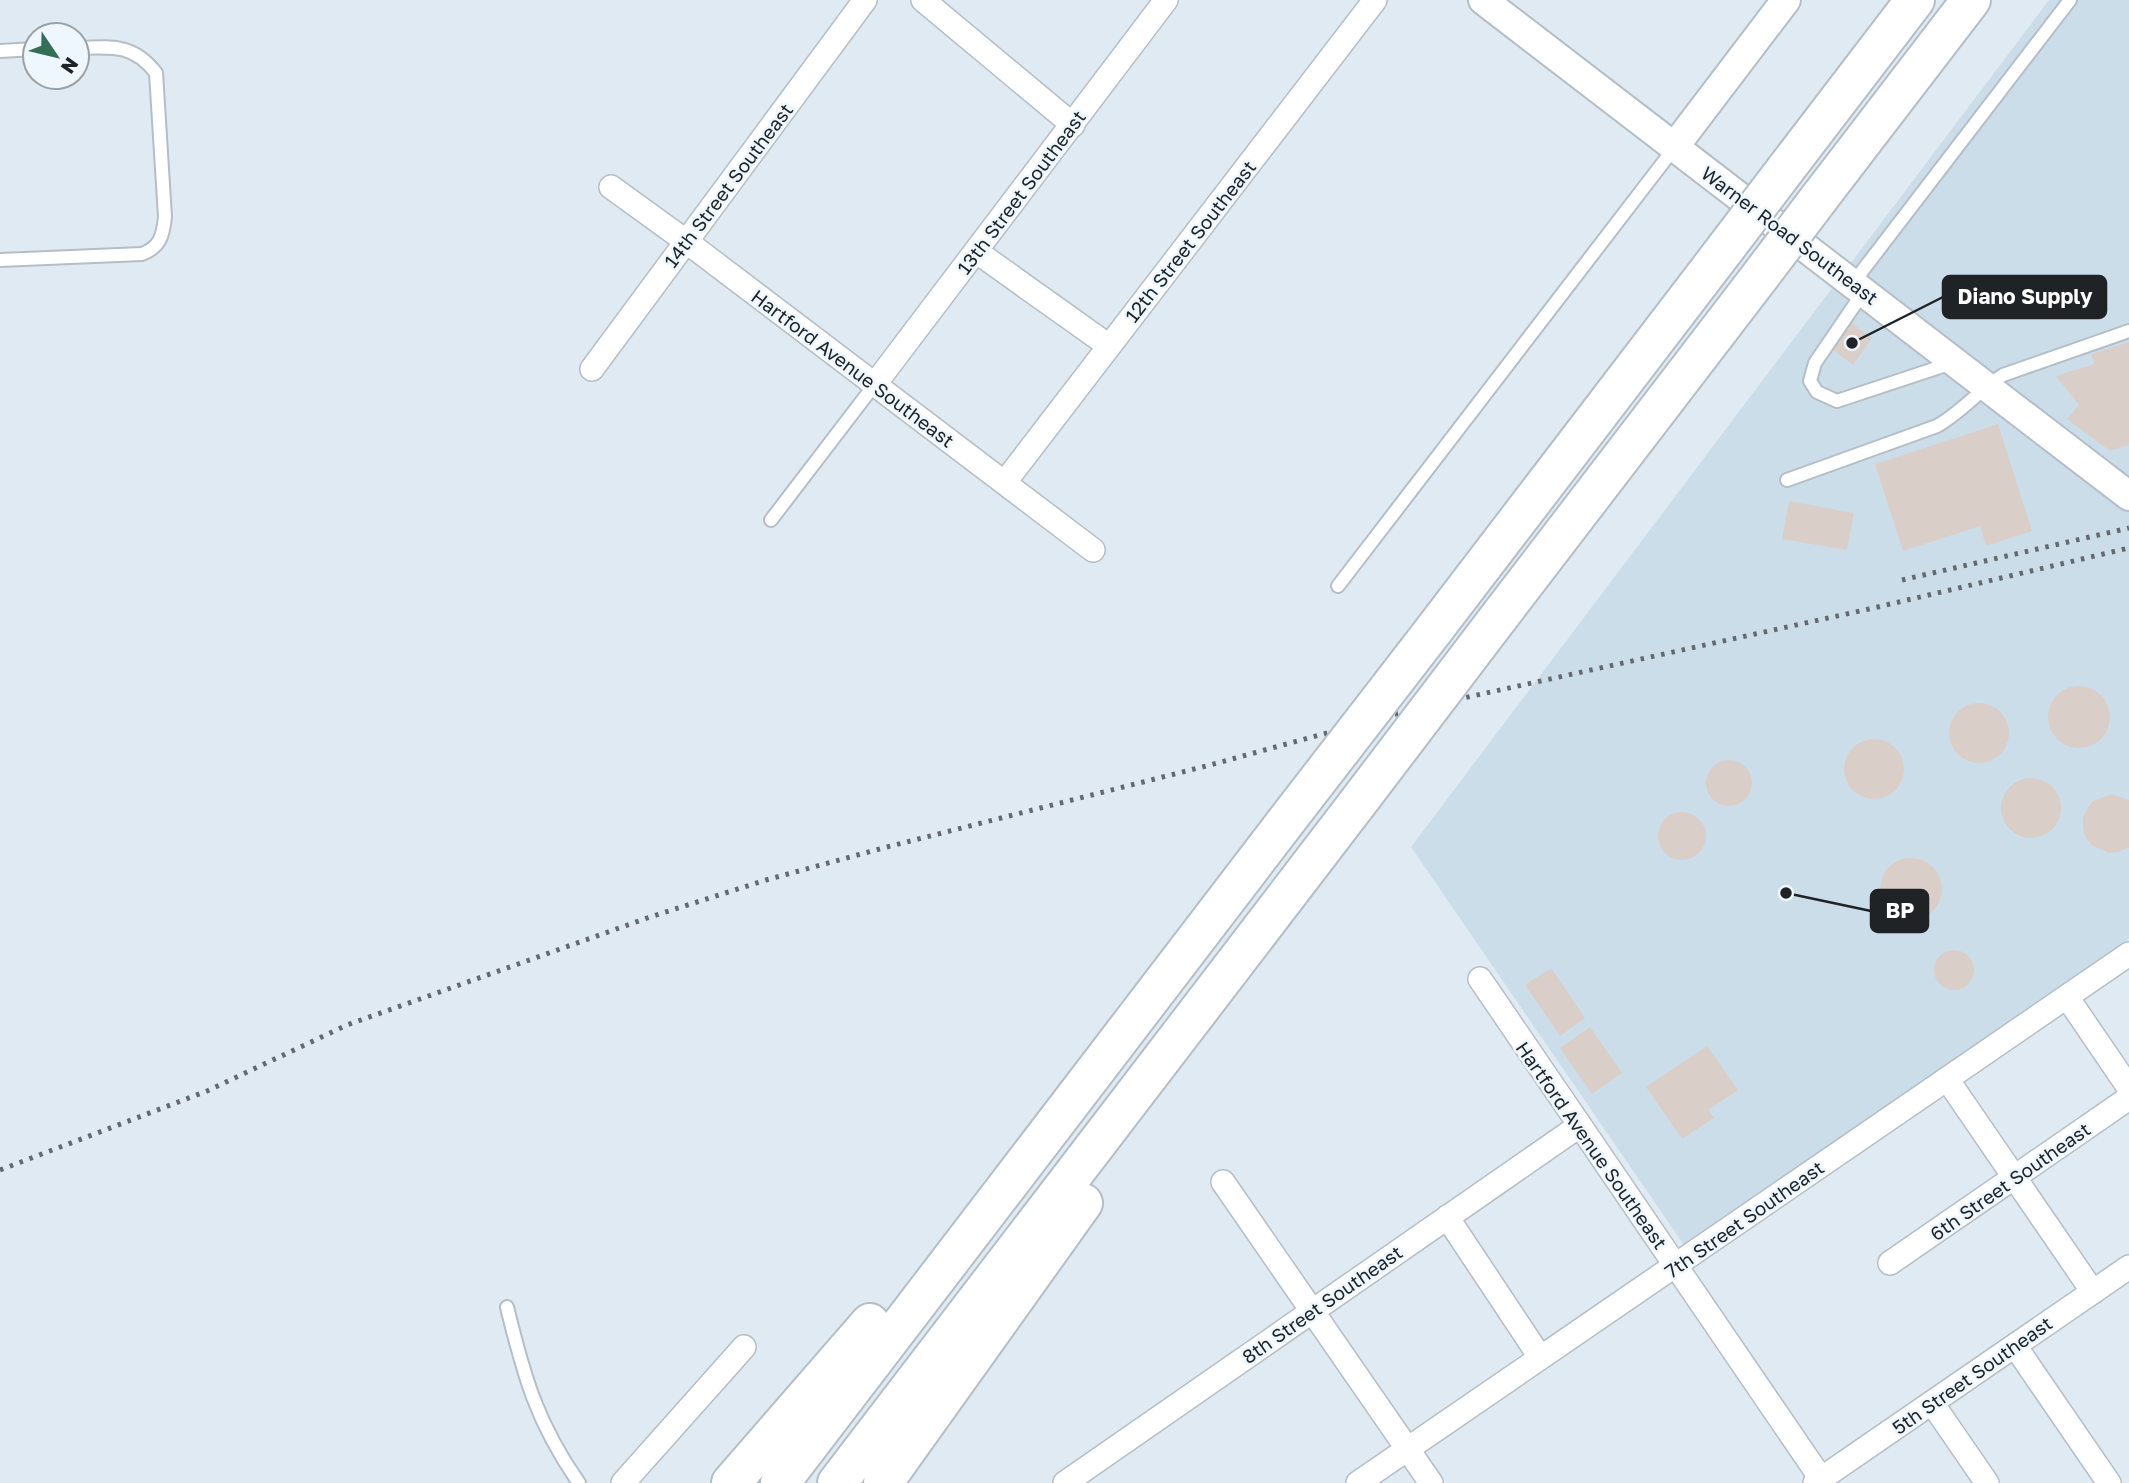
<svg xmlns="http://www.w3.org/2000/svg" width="2129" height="1483" font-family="'Golos Text',sans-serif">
	<rect width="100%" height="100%" fill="#e0eaf2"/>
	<path fill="#ccddea" d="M2049 0H2129V939L1684 1245 1411 847Z"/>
	<g fill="#dacfc8">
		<path d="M1851 323 1872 338 1853 365 1832 349Z"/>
		<path d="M2129 342V445L2110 451 2067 419 2079 405 2056 376 2094 364 2091 354Z"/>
		<path d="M1998 424 2032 531 1986 546 1980 526 1903 551 1875 464Z"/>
		<path d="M1789 501 1854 513 1847 550 1782 539Z"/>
		<circle cx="2079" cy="717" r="31"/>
		<circle cx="1979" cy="733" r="30"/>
		<circle cx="1874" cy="769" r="30"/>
		<circle cx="1729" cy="783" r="23"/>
		<circle cx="2031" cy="808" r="30"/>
		<path d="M2112 794 2129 800V847L2119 852 2109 853 2093 846 2086 838 2083 829V818L2087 809 2093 801Z"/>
		<circle cx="1682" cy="836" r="24"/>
		<circle cx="1911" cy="889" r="31"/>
		<circle cx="1954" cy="970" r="20"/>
		<path d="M1551 968 1585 1018 1560 1036 1525 985Z"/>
		<path d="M1590 1027 1622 1073 1592 1094 1560 1048Z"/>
		<path d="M1707 1046 1738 1090 1708 1110 1714 1118 1682 1139 1646 1087Z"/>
	</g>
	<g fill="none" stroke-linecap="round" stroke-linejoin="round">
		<defs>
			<g id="service">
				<path d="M0 51 35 49"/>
				<path d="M0 260 142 254C160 247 163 236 165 217L156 73C133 43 111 47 77 48"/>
				<path d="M1853 283 2070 0"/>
				<path d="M1864 291 1815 363 1810 381 1817 392 1837 401 1952 363"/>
				<path d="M1787 480 1937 426C1962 412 1979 390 2003 375L2129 331"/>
				<path d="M771 520 875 384"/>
				<path d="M1338 586 1675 147"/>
				<path d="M507 1307C524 1377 537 1423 579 1483"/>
			</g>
			<g id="minor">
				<path d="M923 0 1073 125"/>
				<path d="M611 187 687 242 1093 550"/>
				<path d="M977 252 1109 346"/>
				<path d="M592 369 865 0"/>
				<path d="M875 384 1166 0"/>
				<path d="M1005 482 1375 0"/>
				<path d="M1480 979 1824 1483"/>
				<path d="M2067 997 2129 1088"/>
				<path d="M1947 1079 2093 1292"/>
				<path d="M1223 1182 1431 1483"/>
				<path d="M1447 1217 1540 1357"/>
				<path d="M1890 1263 2129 1098"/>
				<path d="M2015 1346 2109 1483"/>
				<path d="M1932 1403 1987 1483"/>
				<path d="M623 1483 744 1347"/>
				<path d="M1065 1483 1579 1126"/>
				<path d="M1358 1483 2129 954"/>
				<path d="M1815 1483 2129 1267"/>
			</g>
			<g id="tertiary">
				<path d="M1483 0 2129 496"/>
				<path d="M1675 146 1786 0"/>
			</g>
			<g id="motorway">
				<path d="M1785 170 1915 0"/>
				<path d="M1820 197 1971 0"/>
				<path d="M1502 613 1761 275"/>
				<path d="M1433 631 1725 249"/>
				<path d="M731 1483 870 1323"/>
				<path d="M780 1483 1284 824"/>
				<path d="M837 1483 1356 805"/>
				<path d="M883 1483 1083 1203"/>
			</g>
		</defs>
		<use href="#service" stroke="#b4bec6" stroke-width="16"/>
		<use href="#minor" stroke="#b4bec6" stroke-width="26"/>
		<use href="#tertiary" stroke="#b4bec6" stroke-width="32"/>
		<use href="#motorway" stroke="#b4bec6" stroke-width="42"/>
		<use href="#service" stroke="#fff" stroke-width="12"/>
		<use href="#minor" stroke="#fff" stroke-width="23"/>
		<use href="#tertiary" stroke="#fff" stroke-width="28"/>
		<use href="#motorway" stroke="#fff" stroke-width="38"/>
		<g stroke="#63696e" stroke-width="5" stroke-dasharray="3.5 7" stroke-linecap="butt">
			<path d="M1902 580 2129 528"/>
			<path d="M0 1170 207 1091 347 1025 650 917 766 880 883 848 1210 765 1418 708 1869 609 2129 548"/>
		</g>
		<defs>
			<g id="motorway-bridge">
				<path d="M1725 249 1785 170"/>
				<path d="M1761 275 1820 197"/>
				<path d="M1356 805 1502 613"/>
				<path d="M1284 824 1433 631"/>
			</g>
		</defs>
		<use href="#motorway-bridge" stroke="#b4bec6" stroke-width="42" stroke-linecap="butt"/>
		<use href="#motorway-bridge" stroke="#fff" stroke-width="38"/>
	</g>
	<g text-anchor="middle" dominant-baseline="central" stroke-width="5" stroke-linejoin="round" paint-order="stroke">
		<g font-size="19" fill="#1f2326" stroke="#eef7fd">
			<text transform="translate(728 185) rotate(-53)">14th Street Southeast</text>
			<text transform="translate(1021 192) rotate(-53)">13th Street Southeast</text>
			<text transform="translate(1790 235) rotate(37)">Warner Road Southeast</text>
			<text transform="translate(1190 241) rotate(-52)">12th Street Southeast</text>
			<text transform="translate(853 368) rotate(37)">Hartford Avenue Southeast</text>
			<text transform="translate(1592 1145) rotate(55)">Hartford Avenue Southeast</text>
			<text transform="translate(2010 1181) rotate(-35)">6th Street Southeast</text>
			<text transform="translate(1744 1219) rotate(-35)">7th Street Southeast</text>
			<text transform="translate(1322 1304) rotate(-35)">8th Street Southeast</text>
			<text transform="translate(1972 1375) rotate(-35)">5th Street Southeast</text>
		</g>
	</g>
	<path fill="none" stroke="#1f2326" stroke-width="2.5" d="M1852 343L1943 297M1786 893L1871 911"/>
	<g fill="#1f2326" stroke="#eef7fd" stroke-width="2.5">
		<circle cx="1852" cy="343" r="7"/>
		<circle cx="1786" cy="893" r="7"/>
	</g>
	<g fill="#1f2326" stroke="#1f2326" stroke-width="2.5">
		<rect x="1943" y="276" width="163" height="42" rx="7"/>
		<rect x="1871" y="890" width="57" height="42" rx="7"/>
	</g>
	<g font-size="21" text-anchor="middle" font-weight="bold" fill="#fff">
		<text x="2025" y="304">Diano Supply</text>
		<text x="1900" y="918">BP</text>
	</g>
	<g transform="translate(56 56) rotate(125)"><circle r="33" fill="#eef7fd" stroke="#9ba2a7" stroke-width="2"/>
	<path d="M0-5L12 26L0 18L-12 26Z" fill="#356e57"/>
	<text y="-10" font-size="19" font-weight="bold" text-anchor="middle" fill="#1f2326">N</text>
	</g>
</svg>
